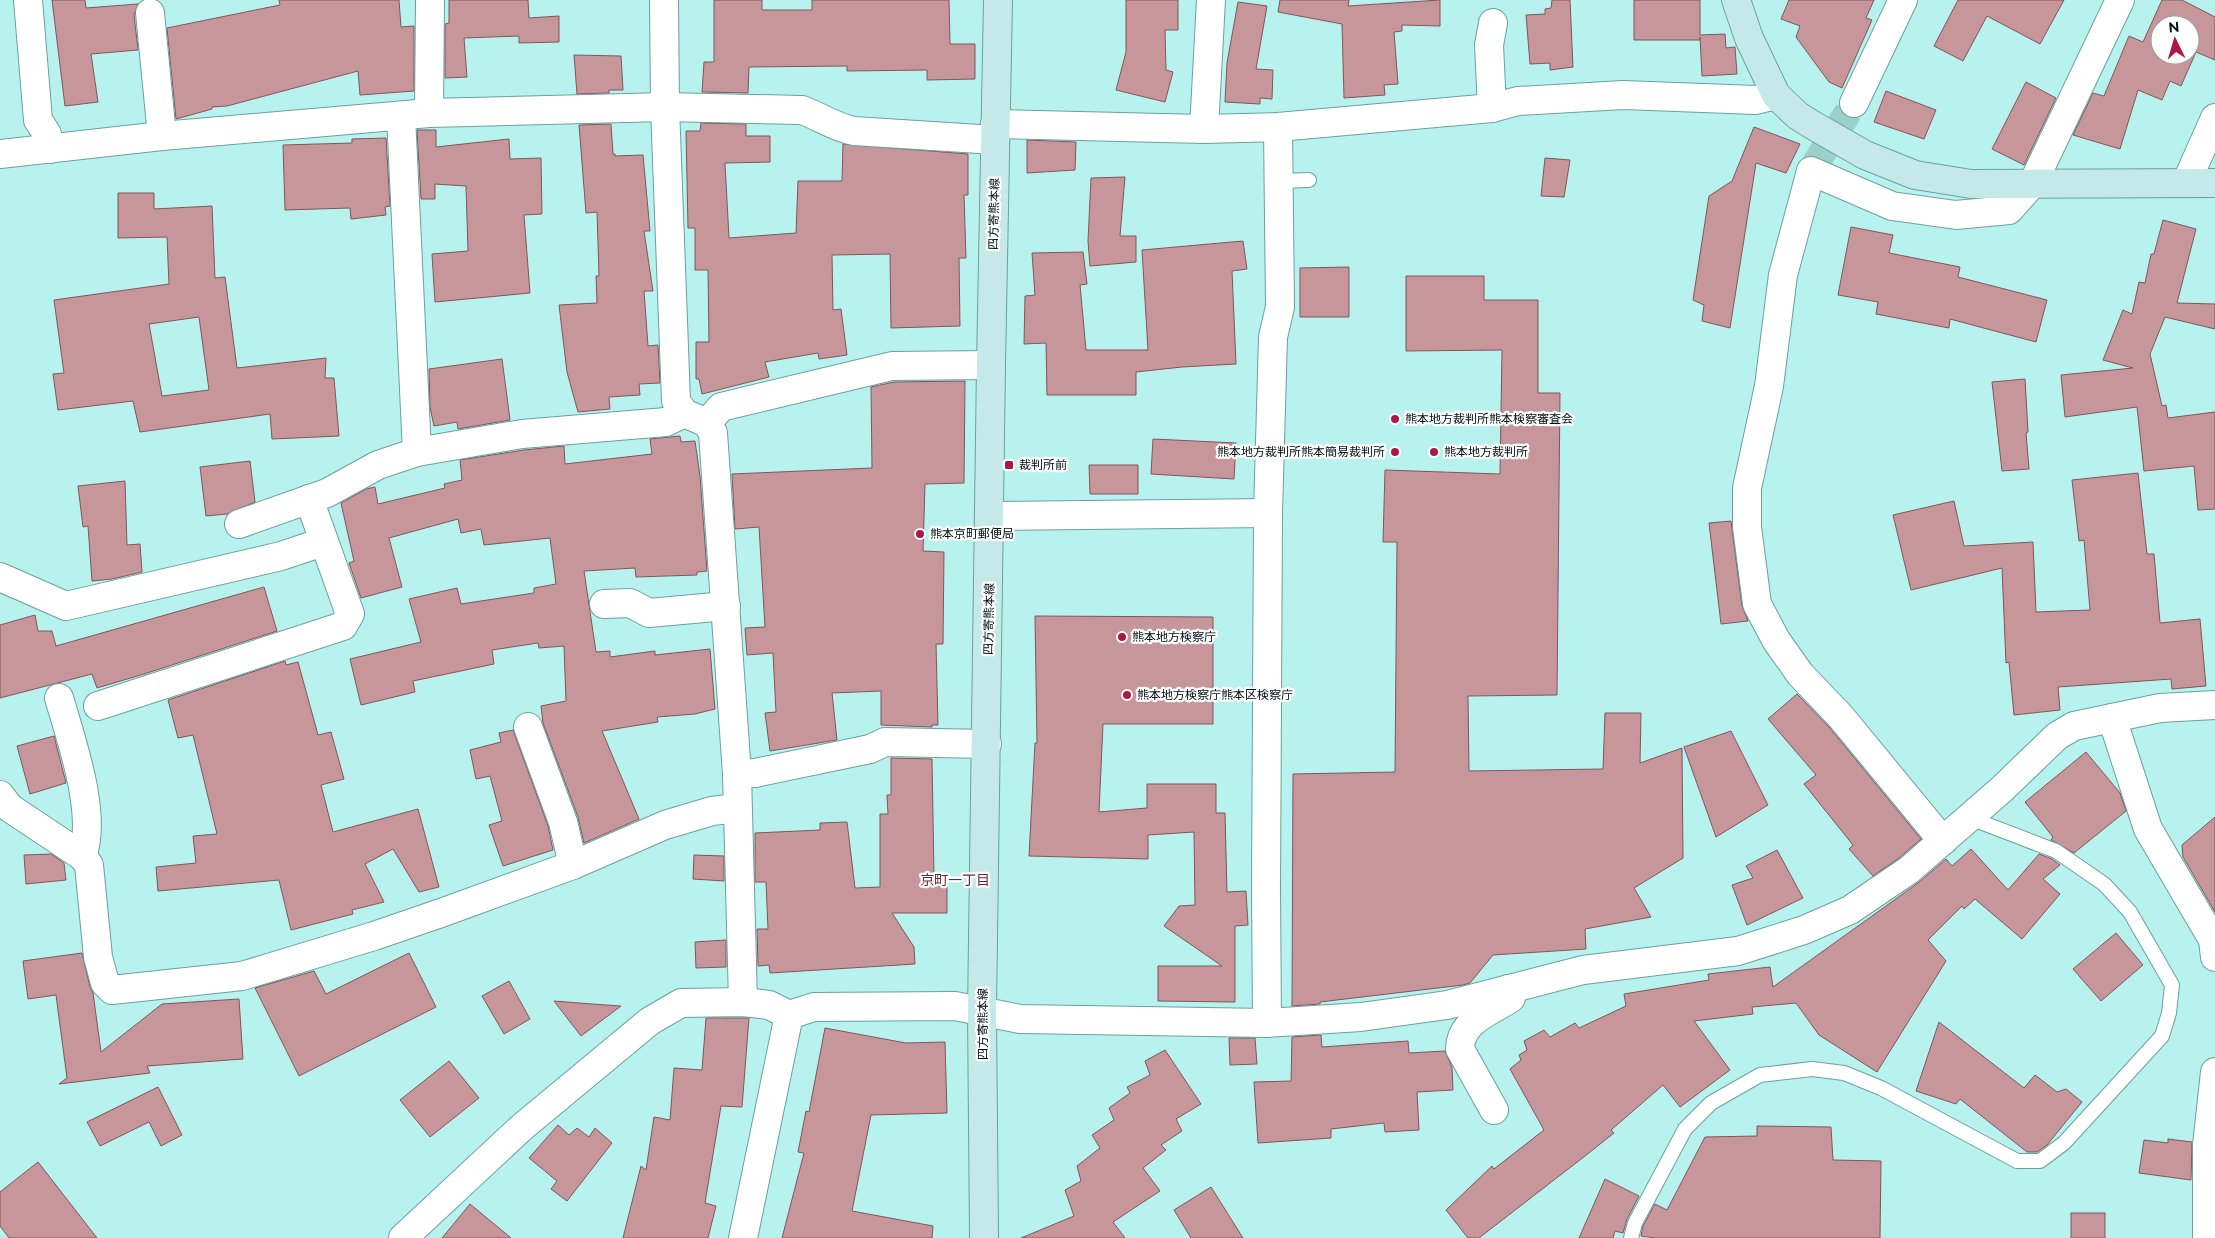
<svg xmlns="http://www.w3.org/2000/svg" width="2215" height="1238" font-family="Raleway,'Noto Sans JP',sans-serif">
	<rect width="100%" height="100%" fill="#b8f2ef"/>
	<g fill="#c7969b" stroke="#81555a" fill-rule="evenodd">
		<path d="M52 0H85L86 8 138 4 134 15 138 50 91 54 98 102 65 106Z"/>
		<path d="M279 0H399L401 27 414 26V91L360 95 358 71 227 106 212 107V109L176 119 167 28 280 5Z"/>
		<path d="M449 0H528L529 18 559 16V42L519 43V36L464 38 467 77 445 78V24L449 23Z"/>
		<path d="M714 0H762V10H812V0H949L950 44H975V79L927 80V70L847 71V66L749 67 748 93 702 92 704 62H714Z"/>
		<path d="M1126 0H1178V30H1165L1166 70 1173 72 1165 102 1116 90 1126 52Z"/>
		<path d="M1280 0H1349L1348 6 1440 0V26L1402 25V31L1394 32 1398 84 1384 85 1385 95 1344 98 1342 24 1278 12Z"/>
		<path d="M1552 0H1570L1573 67 1550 70V63L1530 64 1526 15 1545 14V9L1551 8Z"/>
		<path d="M1634 0H1700V35L1725 34 1726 48 1735 47 1737 74 1702 76 1700 37V40H1634Z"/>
		<path d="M1789 0H1874L1866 18 1872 20 1842 88 1829 82 1796 37 1800 26 1781 19Z"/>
		<path d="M1958 0H2064L2040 44 1987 16 1963 61 1934 46Z"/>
		<path d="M2162 0H2182L2215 17V60L2196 52 2181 86 2170 81 2162 100 2138 90 2120 149 2073 135 2093 93 2104 96 2129 36 2143 42ZM2160 25H2190V55H2160Z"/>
		<path d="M1238 2 1267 6 1256 69 1273 70 1272 99 1260 98V104L1225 102 1227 63Z"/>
		<path d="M574 55 621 56 623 90H609V93L577 94Z"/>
		<path d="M2026 82 2056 98 2024 165 1992 149Z"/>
		<path d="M1886 91 1936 110 1924 139 1874 122Z"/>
		<path d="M701 123 746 124V136H770V162L725 163 729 238 796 233 798 181H842L843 144 968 154V195H964L966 258H959L960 326 891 328 890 254 832 255 833 310 841 309 847 355 819 359 818 353 765 362 769 377 702 394 699 379H696V342H709L708 270H695V228H688L686 131H700Z"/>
		<path d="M611 124 613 154H615V156L643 155 650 231H644L653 291H644L648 346 658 345 660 383 639 384 640 395 609 397 610 409 578 412 567 372 559 305 597 303 596 276H599L597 212 586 213 579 125Z"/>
		<path d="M1754 127 1800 144 1786 173 1756 163 1730 328 1702 321 1704 305 1693 300 1709 196 1732 181Z"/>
		<path d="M417 130H436V147L509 139 510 159 541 158 542 214 524 215 530 293 435 302 432 254 468 251 466 186 435 184V199H421Z"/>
		<path d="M386 138 390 206 385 207 386 215 351 219 350 208 285 210 283 145 352 143V139Z"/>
		<path d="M1027 140 1076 142 1075 170 1027 173Z"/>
		<path d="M1545 158 1570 160 1564 197 1541 196Z"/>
		<path d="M1125 177 1120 236H1136V262L1090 266 1088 241 1091 178Z"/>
		<path d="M118 193H154V209L212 206 215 278 225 277 237 368 326 358 325 378H334L339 436 272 439 270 414 140 432 133 401 58 410 53 374 64 373 54 300 169 284 167 237 118 238ZM199 317 209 390 162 396 149 324Z"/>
		<path d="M2163 220 2196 229 2177 303 2215 304V329L2165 317 2150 354 2162 406 2166 405 2168 418 2215 412V509L2198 510 2194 466 2144 471 2137 407 2065 417 2061 375 2133 368 2103 360 2123 310 2132 314 2139 282 2145 283 2151 254H2154Z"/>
		<path d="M1851 227 1893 235 1889 253 1960 267 1958 277 2047 300 2036 342 1950 319 1949 328 1876 314 1878 302 1838 295Z"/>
		<path d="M1243 241 1247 269 1232 271 1236 364 1182 367 1136 372V395H1047L1046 343 1024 344 1025 296 1035 295 1032 253 1083 252 1087 284 1080 285 1086 350H1148L1142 250Z"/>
		<path d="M1349 267V317H1300V268Z"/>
		<path d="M1406 276H1484V300H1538V393H1560L1557 695 1468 696 1469 771 1603 769 1605 713H1641L1640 763 1682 748 1683 858 1634 888 1651 917 1585 929 1586 949 1493 955 1470 983 1463 985 1320 1002V1004L1292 1006 1293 774 1395 772 1397 542H1383L1385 470 1500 474 1502 350 1406 351Z"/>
		<path d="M502 359 510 420 458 429 457 422 434 426 430 407 429 369Z"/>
		<path d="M2025 379 2028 432 2026 433 2029 469 2002 471 1992 382Z"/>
		<path d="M965 381 964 483 925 484 923 551 944 552 943 644H936L938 725H932V727L881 725V691L832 693 837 740 770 751 765 713 776 712 773 653 747 655 745 628 765 627 759 527 735 529 732 474 872 468 871 387 894 382Z"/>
		<path d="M680 436 681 442 695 441 700 476 707 571 697 572V575L636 577 635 568 584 571 596 652 610 651V657L655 651V655L710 649 715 709 695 714 657 717 658 722 602 731 639 819 584 843 578 817 543 723 541 706 566 701 564 646 539 648 538 643 492 650 494 664 413 681 415 692 361 705 350 659 421 642 409 599 457 588 461 604 534 593V588L556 584 550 538 484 545 481 529 461 533 458 519 389 538 402 587 361 598 349 563 354 561 341 503 366 489 375 487 378 504 445 488 444 484 462 480 460 460 524 450 564 446 565 464 652 454 650 439Z"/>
		<path d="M1153 439 1236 443 1234 479 1151 474Z"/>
		<path d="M250 461 255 502 227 514 206 516 200 467Z"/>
		<path d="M1089 465H1138V494H1090Z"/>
		<path d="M2138 473 2147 554H2154L2160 623 2200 619 2206 686 2172 689 2171 679 2058 687 2060 710 2014 715 2009 662 2006 663 2002 568 1911 590 1893 515 1954 501 1964 546 2033 542 2036 612 2090 610 2084 540 2079 541 2072 480Z"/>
		<path d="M125 481 127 545 140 544 142 572 112 579 92 581 88 526 83 527 78 486Z"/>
		<path d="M1731 521 1742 606 1748 621 1721 624 1709 523Z"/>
		<path d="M264 587 277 631 144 674 97 688 92 674 0 698V625L35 615 38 631H52L56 646Z"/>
		<path d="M1035 616 1213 617V724H1103L1099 812 1147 808V784H1216V813H1225L1227 892 1246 891 1248 925 1235 926V1002L1158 1001V966H1222L1164 926 1179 906 1195 905 1194 832 1148 835V859L1029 856 1035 743H1037Z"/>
		<path d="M285 661 286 665 298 662 318 735 331 732 344 779 321 785 333 832 418 809 439 887 419 892 393 849 365 864 384 902 352 910 353 914 291 930 279 880 158 891 156 867 196 863 193 836 217 834 193 735 178 738 168 700Z"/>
		<path d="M1797 694 1829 727 1921 839 1899 858 1873 876 1849 849 1853 845 1804 784 1816 775 1768 719Z"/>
		<path d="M513 730 548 826 553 850 503 866 489 825 502 821 490 776 476 779 470 750 501 742 499 733Z"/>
		<path d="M1731 731 1768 805 1716 837 1684 747Z"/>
		<path d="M54 736 66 783 30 794 17 746Z"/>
		<path d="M2086 752 2120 793 2126 811 2074 853 2051 840 2053 837 2025 802Z"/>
		<path d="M891 758 932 759 934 876H947V913H892L914 947 915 964 770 973 769 965 758 966 757 929H768L766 882H755V833L820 830V823L847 822 855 888 880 887V814H888L887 795H891Z"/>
		<path d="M2215 817V912L2183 857 2182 845Z"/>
		<path d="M1971 849 2008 890 2039 854 2052 859 2060 865 2043 879 2060 894 2022 939 1975 899 1964 909 1962 906 1928 940 1946 961 1877 1072 1819 1035 1796 1003 1752 1007 1753 1014 1694 1021 1730 1070 1680 1107 1663 1085 1611 1130 1614 1133 1585 1156 1479 1238H1468L1446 1210 1492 1166 1494 1169 1544 1130 1510 1069 1521 1060 1519 1055 1527 1050 1524 1041 1544 1030 1550 1037 1575 1023 1579 1028 1626 1006 1624 994 1709 980 1708 974 1770 967 1773 987 1918 883 1946 859 1952 866Z"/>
		<path d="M1777 850 1803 898 1747 925 1732 885 1753 878 1746 866Z"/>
		<path d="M51 854 64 863 66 880 26 884 24 855Z"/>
		<path d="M694 855 724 856V881L693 879Z"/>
		<path d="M2116 933 2143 965 2101 1001 2073 969Z"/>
		<path d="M726 940V967L696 968 695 942Z"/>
		<path d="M82 953 90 987 93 993 101 1052 162 1004 239 999 243 1059 147 1066 150 1073 59 1084 67 1078 56 995 28 999 23 961Z"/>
		<path d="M409 953 436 1007 299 1076 255 988 314 971 326 994Z"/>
		<path d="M509 981 530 1019 504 1034 482 996Z"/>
		<path d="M554 1001 592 1004 621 1006 581 1036Z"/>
		<path d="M706 1018H749L742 1107 721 1106 705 1203 716 1206 708 1238H623L641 1166 646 1170 654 1117 670 1120 674 1068 702 1070Z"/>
		<path d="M1939 1022 2024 1088 2035 1075 2057 1092 2066 1089 2082 1102 2047 1145 2037 1152H2027L1960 1099 1956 1104 1916 1091Z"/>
		<path d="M825 1028 906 1043 945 1042 947 1113 871 1115 852 1211 933 1226 932 1238H782L804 1153 798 1152 806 1111 809 1112Z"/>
		<path d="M1321 1035 1322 1047 1408 1041 1409 1053 1445 1051 1452 1067 1453 1090 1417 1092 1419 1130 1385 1132 1384 1123 1331 1129V1138L1258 1143 1254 1082 1291 1081 1292 1037Z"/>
		<path d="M1229 1038H1255L1257 1064 1230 1065Z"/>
		<path d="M1165 1050 1201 1104 1176 1119 1182 1131 1161 1145 1166 1150 1143 1168 1160 1191 1113 1222 1125 1238H1021L1074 1216 1065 1190 1081 1181 1077 1166 1100 1148 1092 1135 1114 1120 1109 1108 1130 1093 1127 1087 1150 1075 1145 1061Z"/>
		<path d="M449 1061 479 1098 430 1137 400 1100Z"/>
		<path d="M158 1087 182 1135 161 1146 149 1122 100 1146 87 1122Z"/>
		<path d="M558 1125 569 1135 577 1128 589 1137 595 1128 612 1143 567 1201 551 1189 557 1181 529 1158Z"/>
		<path d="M1757 1126 1831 1127 1833 1160 1881 1161 1880 1238H1656L1641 1236 1643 1226 1655 1204 1667 1210 1705 1137 1757 1136Z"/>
		<path d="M2168 1139 2192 1142 2191 1180 2139 1173 2144 1140 2168 1143Z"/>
		<path d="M38 1162 97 1238H9L0 1226V1192Z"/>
		<path d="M1605 1179 1639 1196 1627 1219 1623 1233 1615 1231 1613 1238H1579Z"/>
		<path d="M1211 1187 1243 1238H1191L1174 1210Z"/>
		<path d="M470 1204 511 1238H442Z"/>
		<rect x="2071" y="1213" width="34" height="25"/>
	</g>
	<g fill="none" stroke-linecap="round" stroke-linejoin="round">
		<path stroke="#9cd0cd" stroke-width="28" stroke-dasharray="28 14" stroke-linecap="butt" d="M1811 171 1854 103"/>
		<defs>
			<g id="lane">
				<path d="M1280 181 1309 180"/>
				<path d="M1631 1238 1635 1223 1685 1129 1711 1103 1760 1075 1812 1069 1844 1073 1881 1088 2017 1161H2040L2064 1143 2162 1036 2169 1013 2172 985 2130 912 2104 884 2056 851 1970 818"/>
			</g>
			<g id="street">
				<path d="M28 0 38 120 47 134 50 149"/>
				<path d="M664 0 665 107 676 401 684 413 707 423 713 433 737 774 743 1002"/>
				<path d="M150 13 162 136"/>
				<path d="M1854 103 1903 0"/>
				<path d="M1492 108 1489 45 1493 23"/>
				<path d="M429 113 430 0"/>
				<path d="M401 116 417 452"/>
				<path d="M995 124 1204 129 1278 127 1492 108 1518 101 1623 95 1756 100 1776 95"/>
				<path d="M1204 129 1211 0"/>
				<path d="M0 154 162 136 429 113 665 107 802 110C821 117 834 127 854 131L995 140"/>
				<path d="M2186 183 2215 118"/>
				<path d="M707 423 721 407 892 366 991 365"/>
				<path d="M990 516 1268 513"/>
				<path d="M239 524 327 493 378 465 417 452 522 434 666 422 684 413"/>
				<path d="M0 577 66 606 281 556 323 542"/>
				<path d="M604 604 630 603 649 613 726 606"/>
				<path d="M59 698C71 739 98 816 82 856"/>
				<path d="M98 706 343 626 350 614 309 499"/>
				<path d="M2112 718 2148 829 2213 940 2215 957"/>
				<path d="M528 727 563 822 573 865"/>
				<path d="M737 774 755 773 870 749 885 742 987 744"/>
				<path d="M0 795 10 808 82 856 89 865 98 957 105 983 112 990 242 976 374 936 441 913 573 865 665 825 712 811 737 808"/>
				<path d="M1943 841 1841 717 1800 674 1776 640 1757 604 1747 527V488L1769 386 1783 275 1811 171 1892 206 1956 215 2009 210 2033 183 2120 0"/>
				<path d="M789 1015 814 1007 955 1006 1020 1019 1267 1023 1361 1017 1447 1005 1583 970 1738 951 1804 930 1850 910 1909 870 2002 789 2057 736 2074 726 2160 708 2215 705"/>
				<path d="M1267 1023 1266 890 1268 513 1273 337 1280 307 1278 127"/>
				<path d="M1494 1110 1460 1049C1460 1021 1490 1012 1511 998L1508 989"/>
				<path d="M403 1238 521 1128 650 1021 681 1003 743 1002 769 1005 789 1015"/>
				<path d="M743 1238 789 1015"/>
				<path d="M2207 1238V1145L2215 1072"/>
			</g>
			<g id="secondary">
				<path d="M1736 0 1749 38 1776 95 1798 116 1816 127 1865 155 1915 175 1971 184 2215 183"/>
				<path d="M984 1238 982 1011 991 365 998 0"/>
			</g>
		</defs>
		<use href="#lane" stroke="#69a19e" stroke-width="16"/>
		<use href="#street" stroke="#69a19e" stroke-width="30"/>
		<use href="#secondary" stroke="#69a19e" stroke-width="30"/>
		<use href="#lane" stroke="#fff" stroke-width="14"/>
		<use href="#street" stroke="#fff" stroke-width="28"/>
		<use href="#secondary" stroke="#c4e9e8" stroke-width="28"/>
	</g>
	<g fill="#ac1843" stroke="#fff" stroke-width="2">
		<circle cx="1395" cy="419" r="5"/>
		<circle cx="1395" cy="452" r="5"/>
		<circle cx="1434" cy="452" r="5"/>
		<rect x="1004" y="460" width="10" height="10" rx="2.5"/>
		<circle cx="920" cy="534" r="5"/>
		<circle cx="1122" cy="637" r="5"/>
		<circle cx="1127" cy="695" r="5"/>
	</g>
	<g text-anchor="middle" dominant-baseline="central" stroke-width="4.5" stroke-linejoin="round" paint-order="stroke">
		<g font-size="12" fill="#000f0f" stroke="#fff">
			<text transform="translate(994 214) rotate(-89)">四方寄熊本線</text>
			<text transform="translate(989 619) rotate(-89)">四方寄熊本線</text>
			<text transform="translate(983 1024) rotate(-90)">四方寄熊本線</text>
		</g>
		<g font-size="12" fill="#000f0f" stroke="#fff" text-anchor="start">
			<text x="1405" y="419">熊本地方裁判所熊本検察審査会</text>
			<text x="1385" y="452" text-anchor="end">熊本地方裁判所熊本簡易裁判所</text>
			<text x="1444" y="452">熊本地方裁判所</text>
			<text x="1019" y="465">裁判所前</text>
			<text x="930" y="534">熊本京町郵便局</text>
			<text x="1132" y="637">熊本地方検察庁</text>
			<text x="1137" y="695">熊本地方検察庁熊本区検察庁</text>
		</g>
		<g font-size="14" fill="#6d2734" stroke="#fff">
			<text x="955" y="880">京町一丁目</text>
		</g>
	</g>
	<g transform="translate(2175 40) rotate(355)"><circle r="24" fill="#ffffff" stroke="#999f9f"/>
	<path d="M0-4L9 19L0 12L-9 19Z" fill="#ac1843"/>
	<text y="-8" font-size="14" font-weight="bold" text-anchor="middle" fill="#000f0f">N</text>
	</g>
</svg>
